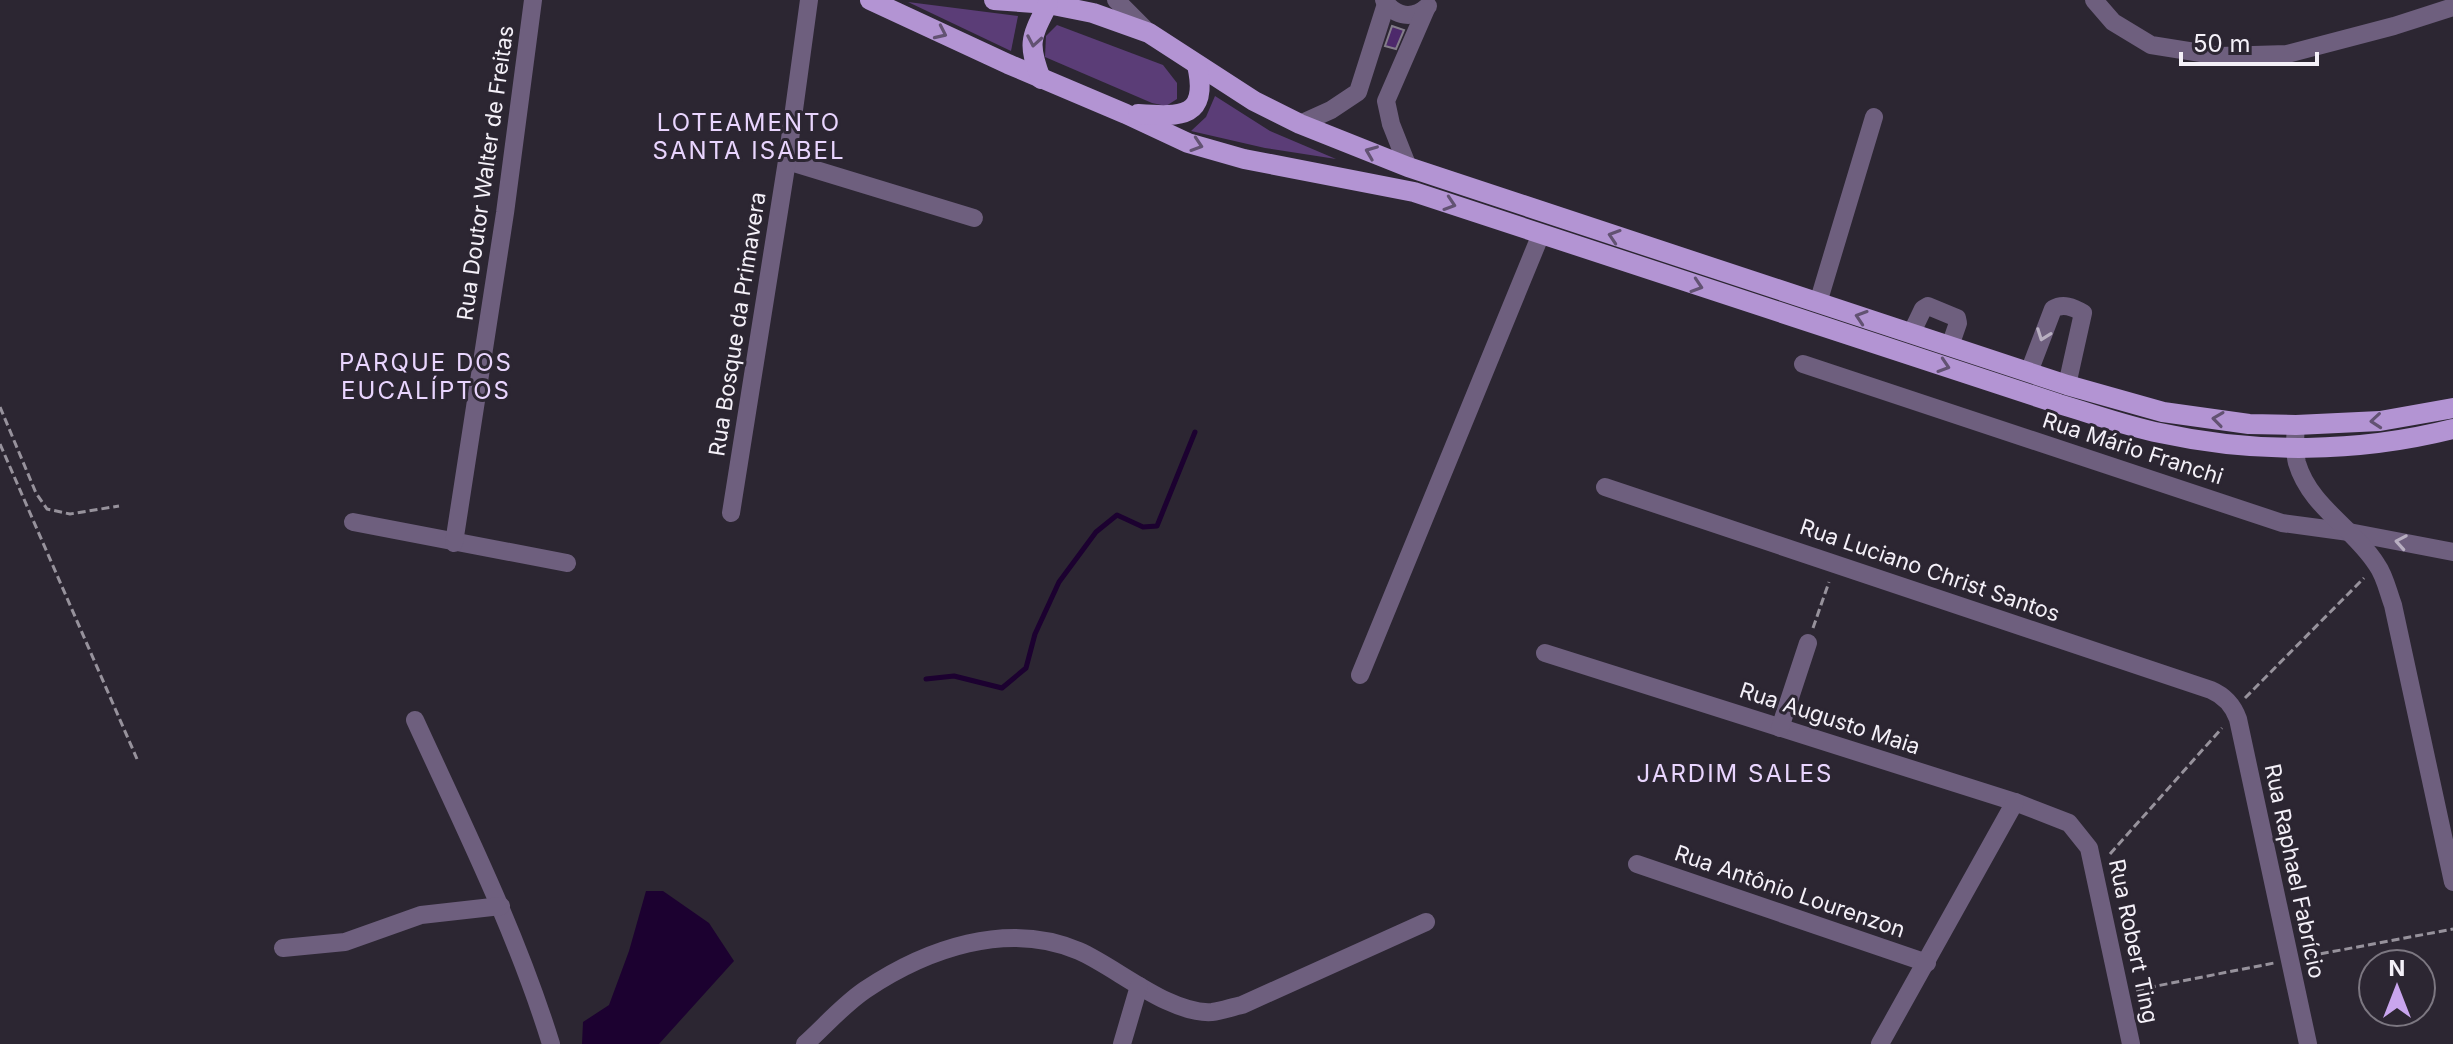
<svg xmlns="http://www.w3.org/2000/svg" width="2453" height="1044" font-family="Inter,sans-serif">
	<rect width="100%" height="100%" fill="#2c2632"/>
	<g fill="#5b3d77">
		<path d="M908 2 1018 16 1011 51Z"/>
		<path d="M1057 25 1163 65 1177 83V99L1166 106 1152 103 1045 57 1046 36Z"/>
		<path d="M1215 96 1270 131 1336 159 1265 148 1191 131 1206 117Z"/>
	</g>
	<path fill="#1c0130" d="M646 891H663L709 923 734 961 659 1044H582L583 1022 609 1005 629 951Z"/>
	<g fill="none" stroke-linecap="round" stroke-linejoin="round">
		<path stroke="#1c0130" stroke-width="5" d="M926 679 954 676 1002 688 1026 668 1035 634 1059 582 1096 532 1117 515 1143 527 1157 526 1195 432"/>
	</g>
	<path fill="#4d296b" stroke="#837c8a" stroke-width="2" d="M1392 26 1404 30 1396 49 1385 46Z"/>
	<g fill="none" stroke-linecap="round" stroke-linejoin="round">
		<g stroke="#97929c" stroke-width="3" stroke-dasharray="8 4" stroke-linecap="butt">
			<path d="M0 407 36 493 47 509 70 514 119 506"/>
			<path d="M0 444 137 759"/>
			<path d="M1813 628 1829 582"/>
			<path d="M2245 698 2364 578"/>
			<path d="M2110 854 2222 728"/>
			<path d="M2309 956 2453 929"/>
			<path d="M2136 990 2274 963"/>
		</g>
		<g stroke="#6e5f7e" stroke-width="18">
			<path d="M1116 0 1149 33"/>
			<path d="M1384 0C1395 17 1413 20 1428 6"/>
			<path d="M2094 0 2113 22 2151 45 2220 56 2287 54 2394 26 2453 7"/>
			<path d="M1300 124 1331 110 1358 92 1386 4"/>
			<path d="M787 161 974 218"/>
			<path d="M1408 167 1391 124 1386 101 1426 9"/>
			<path d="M1818 303 1874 117"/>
			<path d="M1911 334 1923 309 1928 306 1957 318 1958 323 1950 346"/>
			<path d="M1803 364 2282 523 2349 532 2453 552"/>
			<path d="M2029 372 2053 309C2063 303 2073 307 2083 313L2067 385"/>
			<path d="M2296 425C2295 437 2294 451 2297 463 2310 507 2354 528 2377 565 2385 576 2388 592 2393 605L2453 882"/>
			<path d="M1605 487 2211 690C2225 696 2233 705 2238 719L2308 1044"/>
			<path d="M731 513 787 161 809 0"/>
			<path d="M353 522 567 563"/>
			<path d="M454 543 505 213 533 0"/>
			<path d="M1545 653 2015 802 2069 823 2089 848 2131 1044"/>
			<path d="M1360 675 1541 234"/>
			<path d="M415 720C464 827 516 931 551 1044"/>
			<path d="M1780 728 1808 643"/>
			<path d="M1637 864 1927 963"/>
			<path d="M283 948 345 942 421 915 501 906"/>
			<path d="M805 1044C825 1026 843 1005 865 990 926 949 1007 920 1079 951 1116 967 1170 1015 1212 1012 1222 1011 1232 1007 1242 1005L1426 922"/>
			<path d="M1122 1044 1139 986"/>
			<path d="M1880 1044 2015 802"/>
		</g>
		<g stroke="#b394d3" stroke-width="20">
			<path d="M870 0 1008 64 1126 114 1188 143 1244 159 1414 192 2059 404C2093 414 2126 426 2160 433 2256 454 2358 453 2453 429"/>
			<path d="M994 0 1048 4 1093 13 1149 33 1254 101 1300 124 1408 167 2067 385 2163 412 2249 424 2296 425 2380 421 2453 408"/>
			<path d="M1041 79C1027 42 1031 38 1048 4"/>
			<path d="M1138 114C1182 117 1209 118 1197 65"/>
		</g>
	</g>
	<defs><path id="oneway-chevron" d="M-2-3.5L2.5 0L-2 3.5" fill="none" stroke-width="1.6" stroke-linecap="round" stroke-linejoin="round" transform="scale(2)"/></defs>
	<g stroke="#625272">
		<use href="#oneway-chevron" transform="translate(941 33) rotate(25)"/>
		<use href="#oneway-chevron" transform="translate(1034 41) rotate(100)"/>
		<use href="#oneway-chevron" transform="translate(1197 145) rotate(18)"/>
		<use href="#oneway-chevron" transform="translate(1371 152) rotate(-158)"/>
		<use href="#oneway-chevron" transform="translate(1450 204) rotate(18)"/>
		<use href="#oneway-chevron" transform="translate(1614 236) rotate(-162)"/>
		<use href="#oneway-chevron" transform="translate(1697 286) rotate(18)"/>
		<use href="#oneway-chevron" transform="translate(1861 317) rotate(-162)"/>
		<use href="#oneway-chevron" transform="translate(1944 366) rotate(18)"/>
		<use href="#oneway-chevron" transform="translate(2218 419) rotate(-172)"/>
		<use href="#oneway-chevron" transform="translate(2376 421) rotate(175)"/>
	</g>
	<g stroke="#b8afc1">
		<use href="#oneway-chevron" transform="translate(2043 335) rotate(110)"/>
		<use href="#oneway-chevron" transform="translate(2401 542) rotate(-170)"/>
	</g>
	<g text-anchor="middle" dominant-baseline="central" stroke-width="6" stroke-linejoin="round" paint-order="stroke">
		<g font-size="22" fill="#f4f0f8" stroke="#2c2632">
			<text transform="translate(485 173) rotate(-82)">Rua Doutor Walter de Freitas</text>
			<text transform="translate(737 324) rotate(-81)">Rua Bosque da Primavera</text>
			<text transform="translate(2133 448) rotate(18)">Rua Mário Franchi</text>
			<text transform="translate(1930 570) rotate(19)">Rua Luciano Christ Santos</text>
			<text transform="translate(1830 718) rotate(18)">Rua Augusto Maia</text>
			<text transform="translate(2295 871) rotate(78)">Rua Raphael Fabrício</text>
			<text transform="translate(1790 891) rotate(19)">Rua Antônio Lourenzon</text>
			<text transform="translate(2134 941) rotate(78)">Rua Robert Ting</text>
		</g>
		<g font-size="24" letter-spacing="2" fill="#e9d5fe" stroke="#2c2632">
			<text x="749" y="122">LOTEAMENTO<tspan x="749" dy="28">SANTA ISABEL</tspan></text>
			<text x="426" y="362">PARQUE DOS<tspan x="426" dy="28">EUCALÍPTOS</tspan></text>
			<text x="1735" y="773">JARDIM SALES</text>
		</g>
	</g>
	<g transform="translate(2397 988)"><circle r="38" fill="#2c2632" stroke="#7c7781" stroke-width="2"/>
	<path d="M0-6L14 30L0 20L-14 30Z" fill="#c9a5ee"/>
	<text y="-12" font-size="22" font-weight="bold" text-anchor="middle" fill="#f4f0f8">N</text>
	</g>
	<path d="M2181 52v12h136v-12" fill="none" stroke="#f4f0f8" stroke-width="4"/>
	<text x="2193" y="52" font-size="24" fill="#f4f0f8" stroke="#2c2632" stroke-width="6" paint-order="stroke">50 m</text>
</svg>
